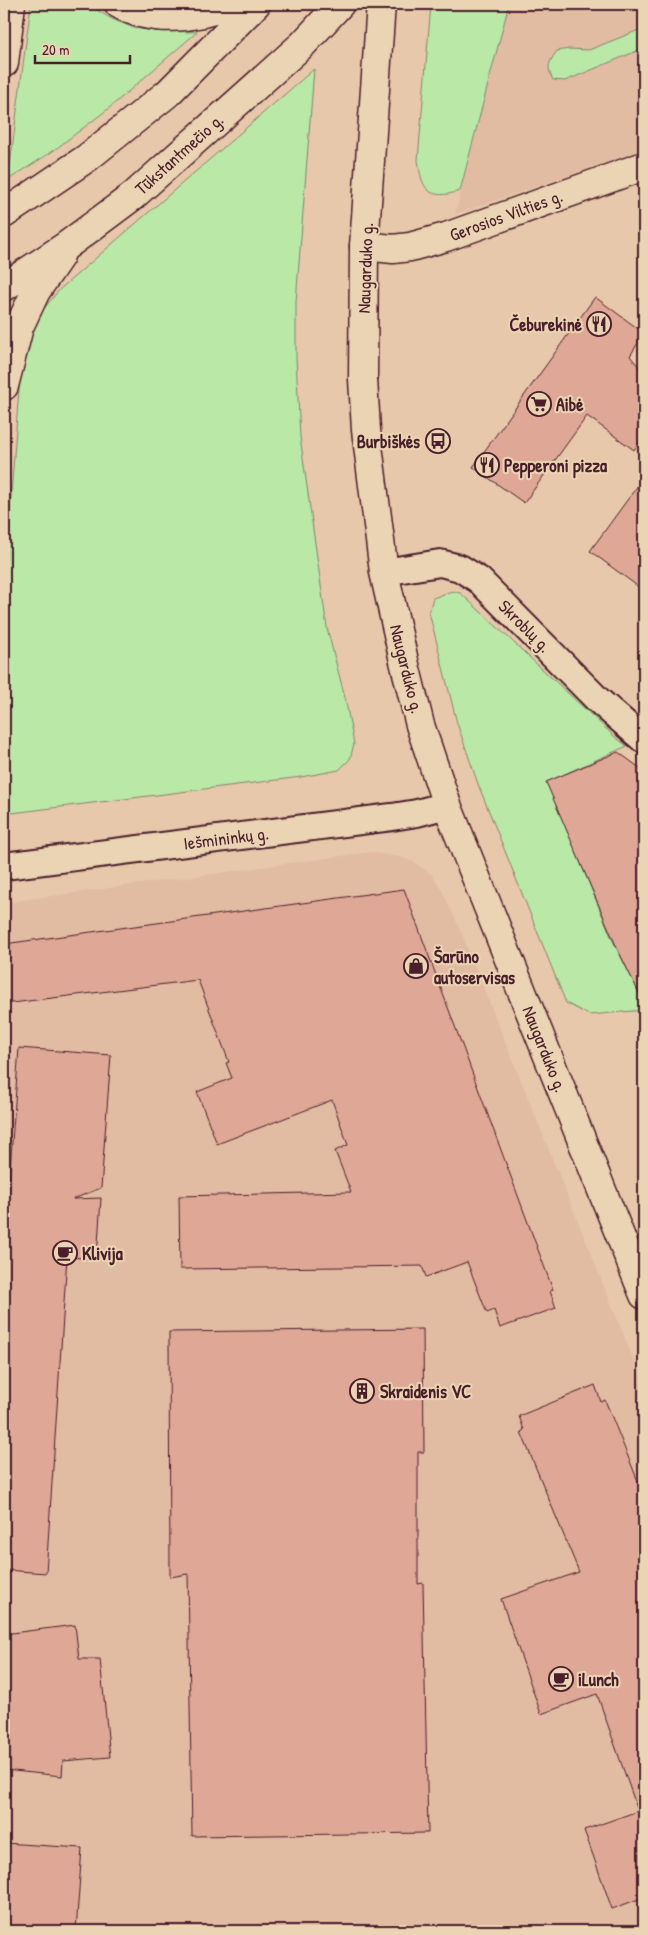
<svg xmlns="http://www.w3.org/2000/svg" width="648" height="1935" font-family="'Patrick Hand',sans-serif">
	<rect width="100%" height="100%" fill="#e8c8ab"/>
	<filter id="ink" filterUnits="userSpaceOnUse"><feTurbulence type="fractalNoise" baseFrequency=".02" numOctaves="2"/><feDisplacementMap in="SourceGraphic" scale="10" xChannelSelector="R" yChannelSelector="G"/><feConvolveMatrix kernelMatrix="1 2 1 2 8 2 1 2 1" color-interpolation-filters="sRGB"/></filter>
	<g filter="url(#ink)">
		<g fill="#e2bba3">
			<path d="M509 4H644V151L455 214Z"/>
			<path d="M370 852 400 857 414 862 432 875 442 890 459 927 644 1385V1931H4V905L15 901Z"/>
		</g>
		<g fill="#b9e8a7" stroke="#828469">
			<path d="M31 4H87L112 19 134 28 155 31 197 32 108 109 53 151 8 180Z"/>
			<path d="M431 4H509L460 191C428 201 422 190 418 160Z"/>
			<path d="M644 28V48L565 81 553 80C546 67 549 62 557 51L569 49 589 50Z"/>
			<path d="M314 69 296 302V358L300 437 327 628 345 698 354 744 350 759 339 770 301 777 12 813 4 808V588L20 376 23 351 41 312 59 290Z"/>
			<path d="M452 591 460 593 467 599 615 737 627 746 547 782 613 941 644 1003V1010L589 1015 566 1003 478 784 457 723 429 612 433 598Z"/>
		</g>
		<g fill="#dfa896" stroke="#4a1f2b">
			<path d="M595 297 644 333 630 356 644 373V436L634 450 587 416 524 503 473 467Z"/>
			<path d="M644 477V591L590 551Z"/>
			<path d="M618 752 644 771V1003L617 948 546 782Z"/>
			<path d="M404 889 553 1290 550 1291 556 1308 500 1328 494 1310 487 1313 467 1262 426 1277 422 1266 180 1269 179 1196 351 1192 335 1151 348 1145 332 1100 217 1144 197 1092 232 1078 226 1063 229 1062 198 980 4 1004V944Z"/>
			<path d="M19 1048 111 1055 101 1188 73 1199 101 1198 97 1259 67 1257 46 1573 4 1570V1250Z"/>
			<path d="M423 1329 424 1452H418V1584L423 1583 428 1833 192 1836 188 1574 170 1577 169 1332Z"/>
			<path d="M595 1385 601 1402 605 1400 644 1496V1897L612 1909 584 1830 638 1811 597 1694 541 1714 501 1599 579 1572 521 1432 524 1430 519 1416Z"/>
			<path d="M75 1625 79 1659H100L110 1757 63 1761 62 1776 4 1770V1634Z"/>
			<path d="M4 1843 82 1848 76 1931H4Z"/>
		</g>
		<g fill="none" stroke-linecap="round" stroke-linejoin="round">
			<defs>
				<g id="street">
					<path d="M384 572 440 563 460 568 479 580 598 700 644 740"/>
					<path d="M4 866 392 817 417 813 447 805"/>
				</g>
				<g id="secondary">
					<path d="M381 4 364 246 363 379 366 430 384 572 404 661 420 725 447 805 644 1295"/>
					<path d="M364 246 393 249 410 247 446 237 644 166"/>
				</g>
				<g id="highway">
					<path d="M119 4C152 23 196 19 230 4"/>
					<path d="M4 63 11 4"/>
					<path d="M4 214 87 158 168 93 256 4"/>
					<path d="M4 287 66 246 133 196 303 44 340 4"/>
					<path d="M4 386 19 327 36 291 60 256"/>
				</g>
			</defs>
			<use href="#street" stroke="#4a1f2b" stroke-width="30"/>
			<use href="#secondary" stroke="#4a1f2b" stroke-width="31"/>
			<use href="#highway" stroke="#4a1f2b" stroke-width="31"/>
			<use href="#street" stroke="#ead4b3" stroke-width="26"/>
			<use href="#secondary" stroke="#ead4b3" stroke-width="28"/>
			<use href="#highway" stroke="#ead4b3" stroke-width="28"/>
		</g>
	</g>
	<defs>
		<symbol id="restaurant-ring" viewBox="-11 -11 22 22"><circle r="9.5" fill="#ead4b3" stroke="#4a1f2b" stroke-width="1.5"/><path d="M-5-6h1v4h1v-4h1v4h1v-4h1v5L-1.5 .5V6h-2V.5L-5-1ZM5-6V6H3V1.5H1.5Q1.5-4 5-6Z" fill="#4a1f2b"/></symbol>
		<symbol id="supermarket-ring" viewBox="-11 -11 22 22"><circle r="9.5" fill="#ead4b3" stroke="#4a1f2b" stroke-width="1.5"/><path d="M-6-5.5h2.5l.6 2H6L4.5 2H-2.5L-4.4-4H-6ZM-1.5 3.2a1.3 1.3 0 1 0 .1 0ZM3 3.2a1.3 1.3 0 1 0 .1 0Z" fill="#4a1f2b"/></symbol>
		<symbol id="bus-ring" viewBox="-11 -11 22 22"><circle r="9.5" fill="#ead4b3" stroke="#4a1f2b" stroke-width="1.5"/><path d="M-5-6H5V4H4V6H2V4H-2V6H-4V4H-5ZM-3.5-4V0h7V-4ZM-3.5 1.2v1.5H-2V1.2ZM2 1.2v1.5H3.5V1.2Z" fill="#4a1f2b"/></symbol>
		<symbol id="shop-ring" viewBox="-11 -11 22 22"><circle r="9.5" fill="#ead4b3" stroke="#4a1f2b" stroke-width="1.5"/><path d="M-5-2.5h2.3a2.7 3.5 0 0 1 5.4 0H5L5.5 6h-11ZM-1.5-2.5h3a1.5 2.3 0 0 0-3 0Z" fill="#4a1f2b"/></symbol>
		<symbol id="cafe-ring" viewBox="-11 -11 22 22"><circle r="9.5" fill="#ead4b3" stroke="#4a1f2b" stroke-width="1.5"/><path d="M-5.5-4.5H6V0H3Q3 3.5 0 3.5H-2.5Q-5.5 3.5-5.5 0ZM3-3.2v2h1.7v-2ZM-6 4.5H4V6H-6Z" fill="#4a1f2b"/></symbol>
		<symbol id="building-ring" viewBox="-11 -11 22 22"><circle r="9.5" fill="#ead4b3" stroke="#4a1f2b" stroke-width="1.5"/><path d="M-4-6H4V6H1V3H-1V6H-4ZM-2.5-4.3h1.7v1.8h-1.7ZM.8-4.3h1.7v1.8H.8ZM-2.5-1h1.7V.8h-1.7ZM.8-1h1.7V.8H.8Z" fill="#4a1f2b"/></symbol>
	</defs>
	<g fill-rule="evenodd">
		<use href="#restaurant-ring" x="585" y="310" width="28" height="28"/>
		<use href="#supermarket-ring" x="525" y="390" width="28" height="28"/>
		<use href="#bus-ring" x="424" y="427" width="28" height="28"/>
		<use href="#restaurant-ring" x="473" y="451" width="28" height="28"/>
		<use href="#shop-ring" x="402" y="952" width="28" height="28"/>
		<use href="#cafe-ring" x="51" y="1239" width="28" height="28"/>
		<use href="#building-ring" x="348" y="1377" width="28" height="28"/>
		<use href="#cafe-ring" x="547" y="1665" width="28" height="28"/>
	</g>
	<g text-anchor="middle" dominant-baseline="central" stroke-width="4" stroke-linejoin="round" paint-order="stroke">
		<g font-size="18" fill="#4a1f2b" stroke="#ead4b3">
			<text transform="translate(179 154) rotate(-42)">Tūkstantmečio g.</text>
			<text transform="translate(506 215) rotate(-20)">Gerosios Vilties g.</text>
			<text transform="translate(365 268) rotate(-88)">Naugarduko g.</text>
			<text transform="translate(525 626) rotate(45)">Skroblų g.</text>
			<text transform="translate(407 669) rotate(76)">Naugarduko g.</text>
			<text transform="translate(226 838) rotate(-7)">Iešmininkų g.</text>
			<text transform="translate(545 1049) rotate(68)">Naugarduko g.</text>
		</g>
		<g font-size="18" font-weight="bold" fill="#4a1f2b" stroke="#ead4b3" text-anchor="start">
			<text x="582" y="324" text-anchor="end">Čeburekinė</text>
			<text x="556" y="404">Aibė</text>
			<text x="420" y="441" text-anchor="end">Burbiškės</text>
			<text x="504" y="465">Pepperoni pizza</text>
			<text x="434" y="956">Šarūno<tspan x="434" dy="21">autoservisas</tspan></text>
			<text x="82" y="1253">Klivija</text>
			<text x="380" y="1391">Skraidenis VC</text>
			<text x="578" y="1679">iLunch</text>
		</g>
	</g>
	<rect width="648" height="1935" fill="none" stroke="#ead4b3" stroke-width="20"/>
	<rect x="10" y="10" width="628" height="1915" fill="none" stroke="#4a1f2b" stroke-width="2" filter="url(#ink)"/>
	<path d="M35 55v8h95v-8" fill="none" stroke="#4a1f2b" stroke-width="2.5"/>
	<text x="42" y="55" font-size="15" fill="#4a1f2b" stroke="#ead4b3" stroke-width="4" paint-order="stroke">20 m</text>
</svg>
